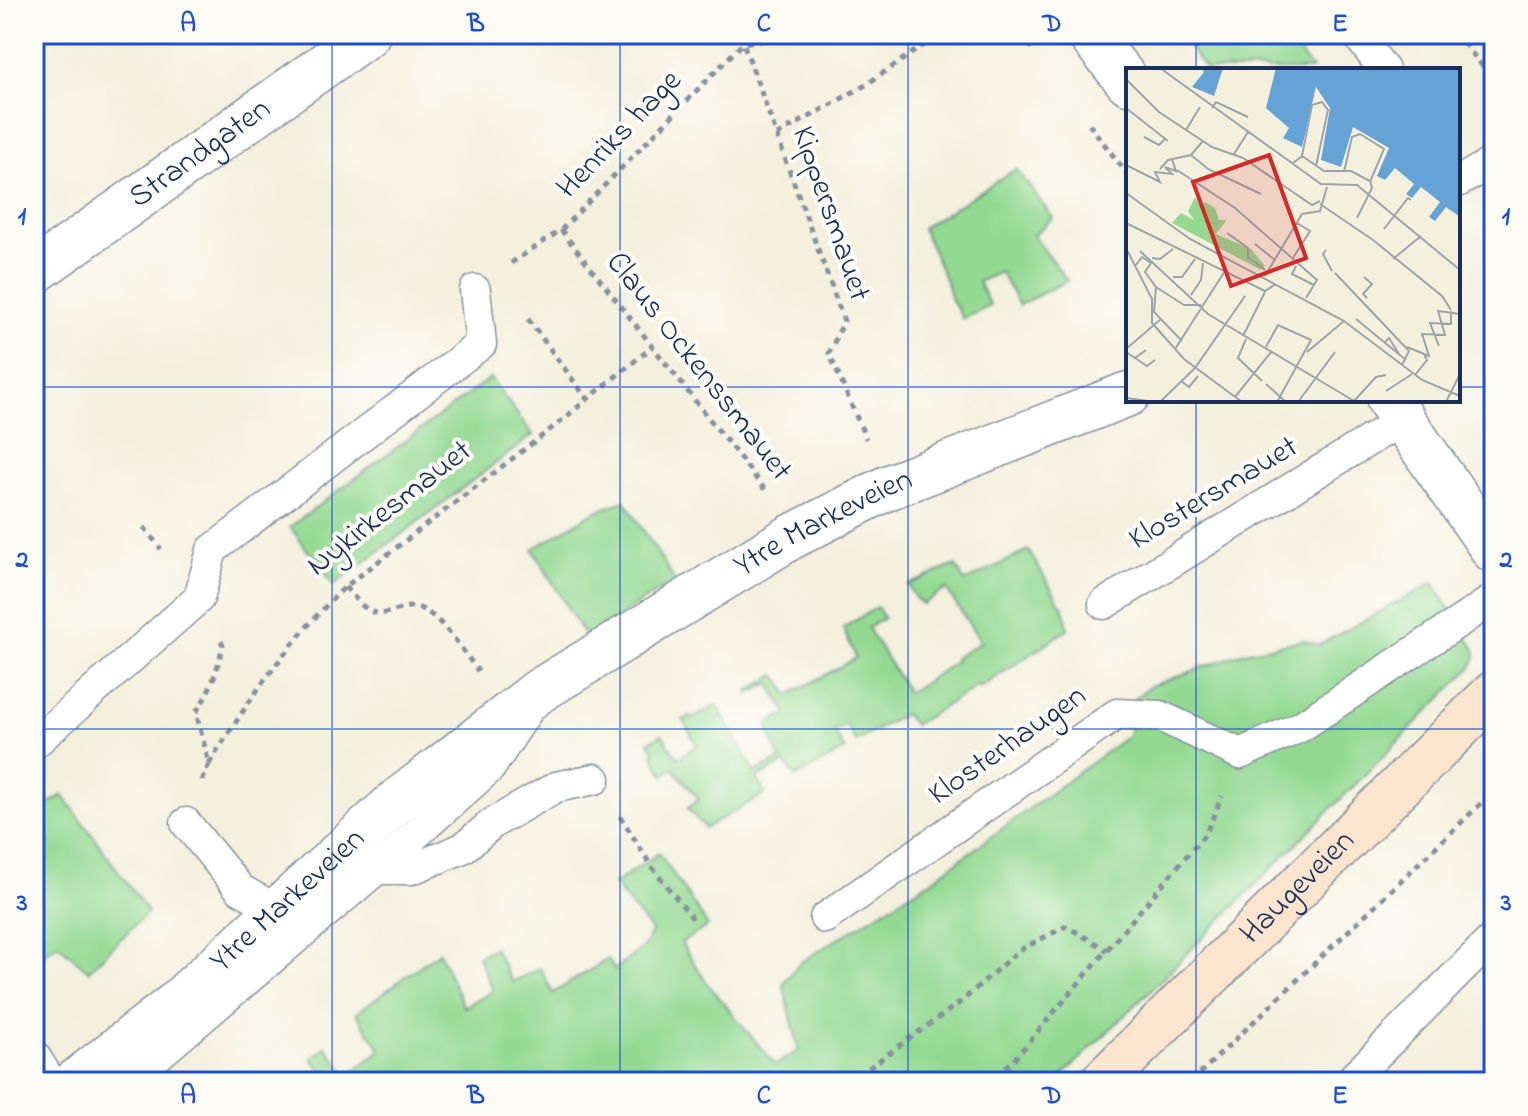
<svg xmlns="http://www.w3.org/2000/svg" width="1528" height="1116" font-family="'Indie Flower',sans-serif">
	<rect width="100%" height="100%" fill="#fdfcf7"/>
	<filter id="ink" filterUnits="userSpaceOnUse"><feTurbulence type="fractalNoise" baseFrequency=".0125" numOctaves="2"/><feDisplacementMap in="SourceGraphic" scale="16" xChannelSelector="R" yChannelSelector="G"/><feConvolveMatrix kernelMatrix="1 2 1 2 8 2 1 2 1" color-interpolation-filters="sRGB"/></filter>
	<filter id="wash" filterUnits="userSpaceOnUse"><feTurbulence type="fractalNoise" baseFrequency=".006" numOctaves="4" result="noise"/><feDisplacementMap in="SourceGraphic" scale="32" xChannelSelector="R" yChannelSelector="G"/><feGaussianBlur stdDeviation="1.8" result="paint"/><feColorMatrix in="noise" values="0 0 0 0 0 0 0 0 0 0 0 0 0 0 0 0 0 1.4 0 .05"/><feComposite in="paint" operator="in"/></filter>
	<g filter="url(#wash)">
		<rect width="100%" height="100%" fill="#f4f0de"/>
		<g fill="#93d992" stroke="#578478" stroke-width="2">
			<path d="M1179 34H1286L1312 70H1206Z"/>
			<path d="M1016 169 1053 218 1033 235 1067 281 1019 305 1000 272 978 282 990 306 963 319 950 297 946 281 922 228Z"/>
			<path d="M490 378 533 435 334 585 290 527Z"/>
			<path d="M625 501 675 581 585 637 533 549 596 511Z"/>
			<path d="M1028 550 1065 611 1068 629 980 688 978 686 914 725 904 714 856 742 846 725 834 732 845 750 796 777 785 763 757 778 765 794 705 828 687 808 699 799 673 768 664 775 652 754 655 752 649 742 662 734 678 758 697 745 683 720 690 716 692 719 717 705 755 772 780 760 767 725 787 713 769 683 749 694 748 691 776 675 789 695 856 658 843 628 877 607 884 618 868 628 908 693 956 661 954 658 981 642 946 589 923 604 916 599 908 585 955 565 965 582Z"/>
			<path d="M1433 583 1475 649 1476 658 1470 669 1155 986 1056 1082H331L312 1059 326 1047 348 1075 381 1050 356 1013 439 952 464 1007 493 991 478 956 494 948 512 982 540 968 553 993 608 959 614 970 645 946 651 931 614 884 659 853 708 926 681 943 707 983 775 1065 799 1050 783 983 801 962 932 880 1128 736 1135 698 1151 686 1245 652 1303 640 1319 645Z"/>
			<path d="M63 795 148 912 88 971 58 944 34 960V811Z"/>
		</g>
	</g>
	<g filter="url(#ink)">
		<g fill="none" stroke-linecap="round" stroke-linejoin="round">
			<defs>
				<g id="service">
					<path d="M1357 34 1384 70"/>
					<path d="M1458 182 1494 161"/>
					<path d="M1104 604 1402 420"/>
					<path d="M34 744 199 598 212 550 481 344 475 290"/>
					<path d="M186 823 240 889 279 911"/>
					<path d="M377 869H412L463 848 493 823 556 787 595 779"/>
					<path d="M825 918 1117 714 1160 716 1240 754 1300 727 1492 600"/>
					<path d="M34 1055 51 1082"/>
					<path d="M127 1082 377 869 490 768 528 710"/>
					<path d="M1349 1082 1494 937"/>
				</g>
				<g id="minor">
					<path d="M1089 34 1128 82"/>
					<path d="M1389 400 1494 551"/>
					<path id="s1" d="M75 1082 175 1004 396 802 539 691 791 537 887 488 1128 394"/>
				</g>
				<g id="tertiary">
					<path id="s2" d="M34 272 368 34"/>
				</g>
				<g id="secondary">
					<path id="s3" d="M1102 1082 1494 693"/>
				</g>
			</defs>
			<use href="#service" stroke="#88909e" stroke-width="33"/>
			<use href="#minor" stroke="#88909e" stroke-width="47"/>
			<use href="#tertiary" stroke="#88909e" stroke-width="47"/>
			<use href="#secondary" stroke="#88909e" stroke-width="47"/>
			<g stroke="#88909e" stroke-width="5" stroke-dasharray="6 6" stroke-linecap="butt">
				<path d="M740 34 844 321 829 353 866 439"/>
				<path d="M1021 34 1035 52"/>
				<path d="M1456 34 1494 80"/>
				<path d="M1089 124 1128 175"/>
				<path d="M777 135 864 86 940 34"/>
				<path d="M561 230 766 491"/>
				<path d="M511 263 561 230 743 43 795 34"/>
				<path d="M528 319 587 399"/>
				<path d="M34 381 45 396 34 408"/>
				<path d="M144 527 161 549"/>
				<path d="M345 587C363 606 369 620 397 610 403 608 410 606 416 607 440 613 464 653 478 671"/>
				<path d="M209 764C249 700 290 639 345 587L551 429 652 347"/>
				<path d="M202 781 209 764 196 712C211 691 217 670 223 645L221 641"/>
				<path d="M620 816 652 867 696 923"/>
				<path d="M849 1082 962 1001 1018 951 1066 926 1107 950"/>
				<path d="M986 1082 1011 1063 1206 833 1222 796"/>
				<path d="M1191 1082 1494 791"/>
			</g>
			<use href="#service" stroke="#fff" stroke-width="30"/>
			<use href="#minor" stroke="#fff" stroke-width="44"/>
			<use href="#tertiary" stroke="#fff" stroke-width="44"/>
			<use href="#secondary" stroke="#fbe5cf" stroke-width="44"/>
		</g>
	</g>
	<path fill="none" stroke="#1d4ed8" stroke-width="2" stroke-opacity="0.55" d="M332 34V1082M620 34V1082M908 34V1082M1196 34V70M34 387H1128M1458 387H1494M1196 400V1082M34 729H1494"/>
	<g text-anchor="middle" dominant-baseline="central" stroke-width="8" stroke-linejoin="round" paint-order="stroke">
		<g font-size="32" fill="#1b2f5e" stroke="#fdfcf7">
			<text transform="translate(620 135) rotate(-46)">Henriks hage</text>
			<text stroke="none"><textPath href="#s2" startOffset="204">Strandgaten</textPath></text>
			<text transform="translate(830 214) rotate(71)">Kippersmauet</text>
			<text transform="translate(698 367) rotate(52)">Claus Ockenssmauet</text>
			<text transform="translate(1214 494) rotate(-31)">Klostersmauet</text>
			<text transform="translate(390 509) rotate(-38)">Nykirkesmauet</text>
			<text stroke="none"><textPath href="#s1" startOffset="938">Ytre Markeveien</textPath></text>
			<text transform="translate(1008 746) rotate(-35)">Klosterhaugen</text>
			<text stroke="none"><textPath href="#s3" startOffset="276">Haugeveien</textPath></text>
			<text stroke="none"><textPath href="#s1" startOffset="280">Ytre Markeveien</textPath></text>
		</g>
	</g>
	<g transform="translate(1126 68)">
		<rect width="334" height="334" fill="#f4f0de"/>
		<path d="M69 129 75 139 79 134 89 140 93 152H101L90 166 125 181 139 198 135 202 46 155 55 145 68 152 62 143Z" fill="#93d992"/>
		<path d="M75 0H97L88 28 66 19 78 4ZM150 0H334V149L320 139 309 153 303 149 314 134 295 119 286 130 280 126 288 116 269 100 259 112 251 108 263 80 227 59 215 99 195 92 204 40 190 19 176 79 157 70 163 60 140 40Z" fill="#65a3d7"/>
		<path fill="none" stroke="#65a3d7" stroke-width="4" d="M249 0 334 68M235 15 334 94M149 48 188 14 334 10"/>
		<path fill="none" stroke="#9da3ab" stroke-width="2" d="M34 0 195 116 231 117 334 202M0 11 33 44 86 79 117 90 186 137 194 133M0 40 42 73M86 40 90 34 122 49M60 62 74 39M18 69 33 77 39 71M108 86 122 64M65 87 82 101 135 126M176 88 186 37 196 34 202 42 190 98M167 95 176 88 198 103H225L244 113 246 120 231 150M0 97 34 114 29 104 46 106 39 99 50 103 46 91M34 101 42 92 65 87 77 73M51 102 109 140 191 212 180 230M218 104 226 69 234 66 258 81 244 114M0 125 64 171 218 253 296 312 334 328M194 136 247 172 316 228 325 242M0 155 139 223 150 216M258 161 282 130 285 132M101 165 122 180V189L139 202M129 176 149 192M0 180 26 231V255L58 291 116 334M200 182 197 186 206 203M14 183 82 246 228 333M26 190 34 191 47 181M167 190 184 163 171 155M267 191 295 168M10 197 16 189 25 195 19 204 30 219 28 244 56 273M170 198 166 206 188 217M209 205 283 283 276 297M139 208 176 146 194 143 201 119M47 209H56L69 191M238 209 246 216 237 226 241 230M30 219 58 237H75M65 227 75 212 77 195M230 251 280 292M117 268 139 224M120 271 112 290 136 313M259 274 263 270 273 286M313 278 304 255 325 256V243M140 279 152 257 185 272 151 334M281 279 303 288 296 266 319 267 312 243 334 246M0 281 35 251M49 281 99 203M0 284 9 290 20 282M181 284 218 253M9 290 21 298 29 292M289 307 301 292 298 286M55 313 63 319 72 308M140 316 160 334M260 323 286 306M109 329 146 283M0 330 30 334M228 333 250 309 260 307M34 334 69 300 119 228M172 334 209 284M320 334 334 306"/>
		<path fill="#d62828" fill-opacity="0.15" stroke="#d62828" stroke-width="4" d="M143 87 180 190 105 218 67 114Z"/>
		<rect width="334" height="334" fill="none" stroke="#1b2f5e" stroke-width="4"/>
	</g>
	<rect width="1528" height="1116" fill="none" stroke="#fdfcf7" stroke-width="88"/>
	<rect x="44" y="44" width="1440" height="1028" fill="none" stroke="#1d4ed8" stroke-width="3"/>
	<g font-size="26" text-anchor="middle" font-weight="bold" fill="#1d4ed8">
		<text x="188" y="31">A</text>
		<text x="476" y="31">B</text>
		<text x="764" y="31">C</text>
		<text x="1052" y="31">D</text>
		<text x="1340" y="31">E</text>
		<text x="22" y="224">1</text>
		<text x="1506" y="224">1</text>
		<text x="22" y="567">2</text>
		<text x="1506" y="567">2</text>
		<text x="22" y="910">3</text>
		<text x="1506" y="910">3</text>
		<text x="188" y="1103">A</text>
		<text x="476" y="1103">B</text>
		<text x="764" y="1103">C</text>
		<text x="1052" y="1103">D</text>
		<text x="1340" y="1103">E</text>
	</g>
</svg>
